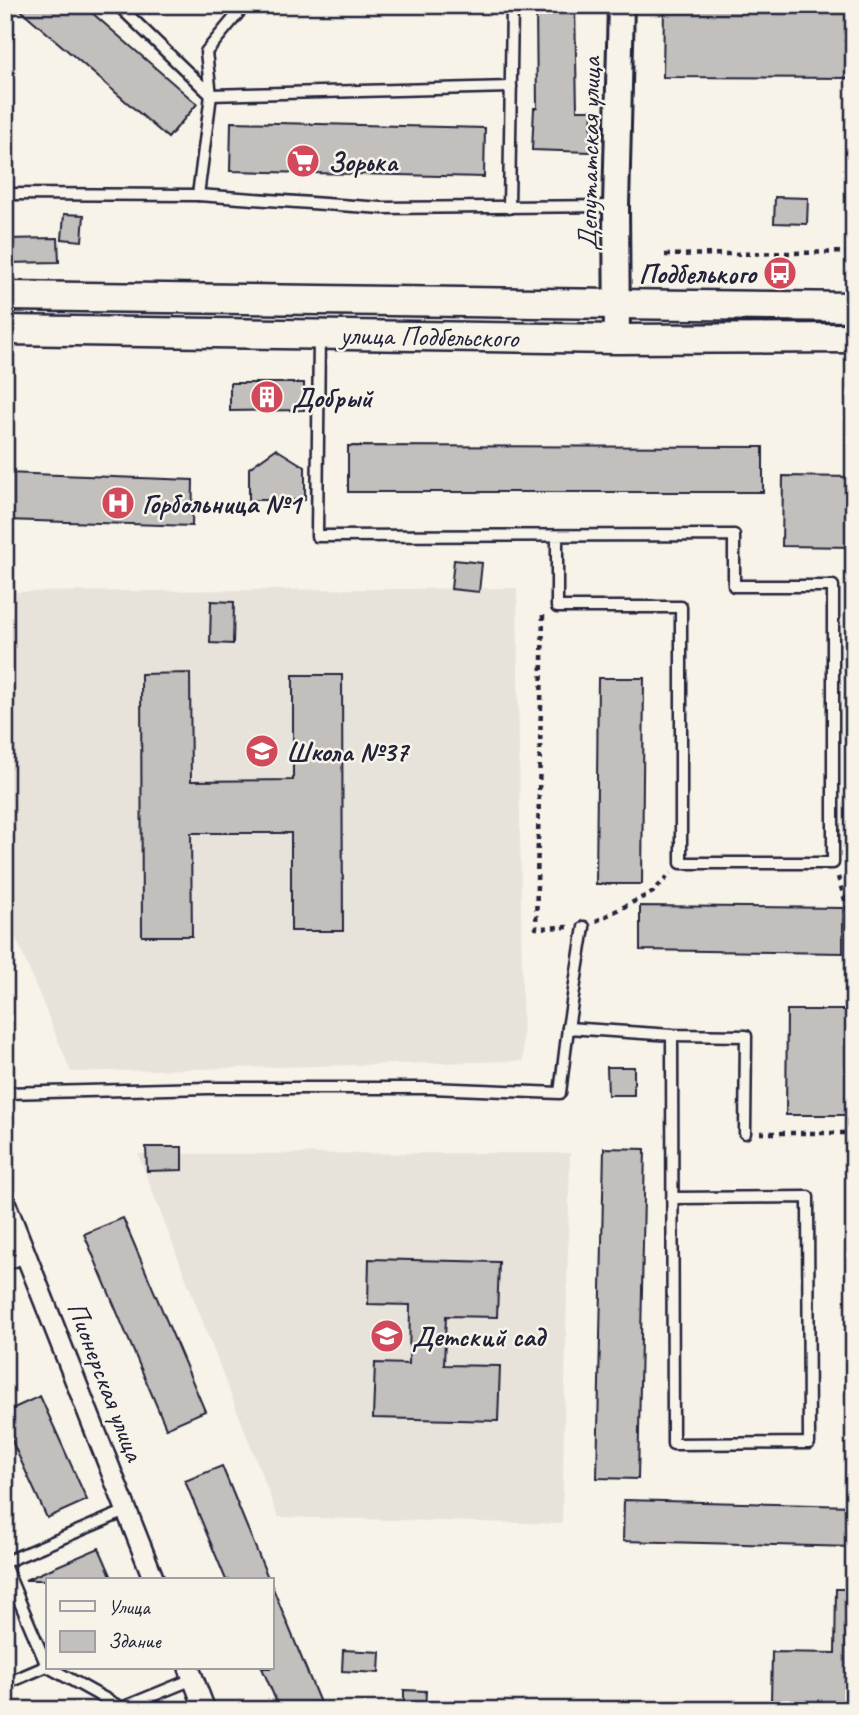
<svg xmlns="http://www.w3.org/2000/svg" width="859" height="1715" font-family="Caveat,sans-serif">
	<rect width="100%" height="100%" fill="#f7f3e8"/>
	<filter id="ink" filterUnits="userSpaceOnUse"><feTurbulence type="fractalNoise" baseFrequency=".0143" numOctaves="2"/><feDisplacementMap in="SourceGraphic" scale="14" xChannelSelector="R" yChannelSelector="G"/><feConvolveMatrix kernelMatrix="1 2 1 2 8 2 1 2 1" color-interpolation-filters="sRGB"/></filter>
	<g filter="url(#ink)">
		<g fill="#e7e3db">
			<path d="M517 588 523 1061 71 1072 5 911V592Z"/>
			<path d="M570 1153 562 1524 278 1517 138 1154Z"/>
		</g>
		<g fill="#c2bfbd" stroke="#22223b" stroke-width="2">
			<path d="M15 5H83L197 104 168 138Z"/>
			<path d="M536 5H575L577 110H592L590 152 532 150 534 108H537Z"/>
			<path d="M664 5H854V78L663 77Z"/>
			<path d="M231 122 485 128 484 177 230 171Z"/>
			<path d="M775 197 808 198 807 224 774 223Z"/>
			<path d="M64 214 84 215 82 241 62 239Z"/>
			<path d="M58 238 59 262 5 263V239Z"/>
			<path d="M230 383H304V410L230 411Z"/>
			<path d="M348 446 763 447V492H348Z"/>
			<path d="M276 449 305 467V500H249V468Z"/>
			<path d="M5 473 193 480 192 526 5 520Z"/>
			<path d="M783 476 854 477V547L782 546Z"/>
			<path d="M454 560 482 563 479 592 451 589Z"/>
			<path d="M211 601 234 602 233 644 210 643Z"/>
			<path d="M190 673 191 781 293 780V675H342L343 931H291V833H191L192 936H142L141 674Z"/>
			<path d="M598 678H644L642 884H596Z"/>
			<path d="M640 906 843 908V953L640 950Z"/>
			<path d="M787 1010H854V1115H786Z"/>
			<path d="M607 1067H634V1095H608Z"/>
			<path d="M146 1147H182V1170L147 1171Z"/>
			<path d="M604 1148 645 1149 638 1479 597 1478Z"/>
			<path d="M123 1218 205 1411 166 1428 84 1234Z"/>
			<path d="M369 1259 499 1262 497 1317 446 1316 444 1365 500 1366 498 1421 373 1418 375 1363 409 1364 410 1305 368 1304Z"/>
			<path d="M40 1396 87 1500 47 1518 5 1426V1412Z"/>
			<path d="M222 1466 244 1520 269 1580H226L185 1481Z"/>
			<path d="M624 1500 854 1506V1547L623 1541Z"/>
			<path d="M99 1548 113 1580H25Z"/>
			<path d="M272 1586 323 1710H280L262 1668H271Z"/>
			<path d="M836 1589H854V1705L771 1703 772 1652 835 1653Z"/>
			<path d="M343 1650 380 1652 379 1673 342 1671Z"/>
			<path d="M404 1690 426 1691 425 1709H404Z"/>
		</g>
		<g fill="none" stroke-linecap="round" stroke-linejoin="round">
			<defs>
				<g id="service">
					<path d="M118 5 211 95 511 87"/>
					<path d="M5 194 198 195 382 208 615 206"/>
					<path d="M198 195 211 95 206 52 245 5"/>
					<path d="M509 208 512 5"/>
					<path d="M319 335 317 536 734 535V586H833V863H681V607H557V536"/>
					<path d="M568 1028 584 927"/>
					<path d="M5 1093 208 1088H430L560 1093 568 1028 672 1035 746 1036 745 1133"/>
					<path d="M672 1198 808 1197 809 1443 673 1444 672 1035"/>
					<path d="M5 1265 27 1256"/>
					<path d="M5 1562 126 1511"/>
					<path d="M5 1567 47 1666"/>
					<path d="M50 1668 122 1708 193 1679"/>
					<path d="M5 1684 47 1666"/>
				</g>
				<g id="minor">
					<path d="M5 1202 154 1580"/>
					<path d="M189 1668 205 1710"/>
				</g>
				<path id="tertiary" d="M617 339 616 206 621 5"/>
				<g id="secondary">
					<path d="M5 296 854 307"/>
					<path d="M5 330 617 339 854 338"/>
				</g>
			</defs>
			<use href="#service" stroke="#22223b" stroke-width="15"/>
			<use href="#minor" stroke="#22223b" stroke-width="24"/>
			<use href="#tertiary" stroke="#22223b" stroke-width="30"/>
			<use href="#secondary" stroke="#22223b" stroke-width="33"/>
			<g stroke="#22223b" stroke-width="4.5" stroke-dasharray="5 5" stroke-linecap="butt">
				<path d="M665 255 854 252"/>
				<path d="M543 615 536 928 568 927"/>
				<path d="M838 877 850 917H854"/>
				<path d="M596 921 653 892 671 873"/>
				<path d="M760 1133H854"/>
			</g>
			<use href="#service" stroke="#f7f3e8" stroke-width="10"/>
			<use href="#minor" stroke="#f7f3e8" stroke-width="19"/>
			<use href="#tertiary" stroke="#f7f3e8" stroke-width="24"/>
			<use href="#secondary" stroke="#f7f3e8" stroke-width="28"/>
		</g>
	</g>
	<defs>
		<symbol id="supermarket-disc" viewBox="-11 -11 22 22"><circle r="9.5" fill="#d1495b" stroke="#f7f3e8"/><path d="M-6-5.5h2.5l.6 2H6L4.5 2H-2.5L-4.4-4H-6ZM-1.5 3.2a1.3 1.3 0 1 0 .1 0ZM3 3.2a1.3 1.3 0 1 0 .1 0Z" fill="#fff"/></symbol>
		<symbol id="bus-disc" viewBox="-11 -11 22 22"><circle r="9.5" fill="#d1495b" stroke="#f7f3e8"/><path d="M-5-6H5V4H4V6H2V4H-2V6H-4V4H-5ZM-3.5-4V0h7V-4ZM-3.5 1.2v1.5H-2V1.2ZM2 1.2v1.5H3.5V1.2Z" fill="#fff"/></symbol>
		<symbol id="building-disc" viewBox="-11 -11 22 22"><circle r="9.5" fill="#d1495b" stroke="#f7f3e8"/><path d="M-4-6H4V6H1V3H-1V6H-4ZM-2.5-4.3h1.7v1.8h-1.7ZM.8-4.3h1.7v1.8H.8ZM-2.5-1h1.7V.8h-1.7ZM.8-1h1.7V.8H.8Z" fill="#fff"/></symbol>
		<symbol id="hospital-disc" viewBox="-11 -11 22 22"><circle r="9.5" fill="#d1495b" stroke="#f7f3e8"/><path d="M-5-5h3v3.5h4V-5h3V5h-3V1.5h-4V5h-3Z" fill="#fff"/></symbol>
		<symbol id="school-disc" viewBox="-11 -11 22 22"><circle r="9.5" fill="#d1495b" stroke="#f7f3e8"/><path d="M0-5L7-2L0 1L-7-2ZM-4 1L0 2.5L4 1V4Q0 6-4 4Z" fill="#fff"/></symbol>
	</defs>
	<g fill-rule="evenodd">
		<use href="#supermarket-disc" x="284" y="142" width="38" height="38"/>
		<use href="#bus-disc" x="761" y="254" width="38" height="38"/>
		<use href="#building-disc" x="248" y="378" width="38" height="38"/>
		<use href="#hospital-disc" x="99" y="484" width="38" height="38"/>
		<use href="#school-disc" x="243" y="732" width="38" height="38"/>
		<use href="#school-disc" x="368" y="1317" width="38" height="38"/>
	</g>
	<g text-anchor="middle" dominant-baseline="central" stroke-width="5" stroke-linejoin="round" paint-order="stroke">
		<g font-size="28" fill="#22223b" stroke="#f7f3e8">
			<text transform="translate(589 154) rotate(-89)">Депутатская улица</text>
			<text transform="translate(429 336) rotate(1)">улица Подбельского</text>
			<text transform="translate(106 1381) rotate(69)">Пионерская улица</text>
		</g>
		<g font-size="28" font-weight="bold" fill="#22223b" stroke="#f7f3e8" text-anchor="start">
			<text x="328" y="161">Зорька</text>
			<text x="756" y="273" text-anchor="end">Подбелького</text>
			<text x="292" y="397">Добрый</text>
			<text x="142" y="503">Горбольница №1</text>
			<text x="286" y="751">Школа №37</text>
			<text x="412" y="1336">Детский сад</text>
		</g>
	</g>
	<rect width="859" height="1715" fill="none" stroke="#f7f3e8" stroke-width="28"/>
	<rect x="14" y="14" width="831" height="1687" fill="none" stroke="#22223b" stroke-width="2.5" filter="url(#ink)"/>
	<rect x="46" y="1578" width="228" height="91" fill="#f7f3e8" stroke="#a29fa3" stroke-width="2"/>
	<rect x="60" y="1601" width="35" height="10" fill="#f7f3e8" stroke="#a29fa3" stroke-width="2"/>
	<text x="108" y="1614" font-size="21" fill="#22223b">Улица</text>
	<rect x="60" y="1631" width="35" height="21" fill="#c2bfbd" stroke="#a29fa3" stroke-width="2"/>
	<text x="108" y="1648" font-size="21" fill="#22223b">Здание</text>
</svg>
